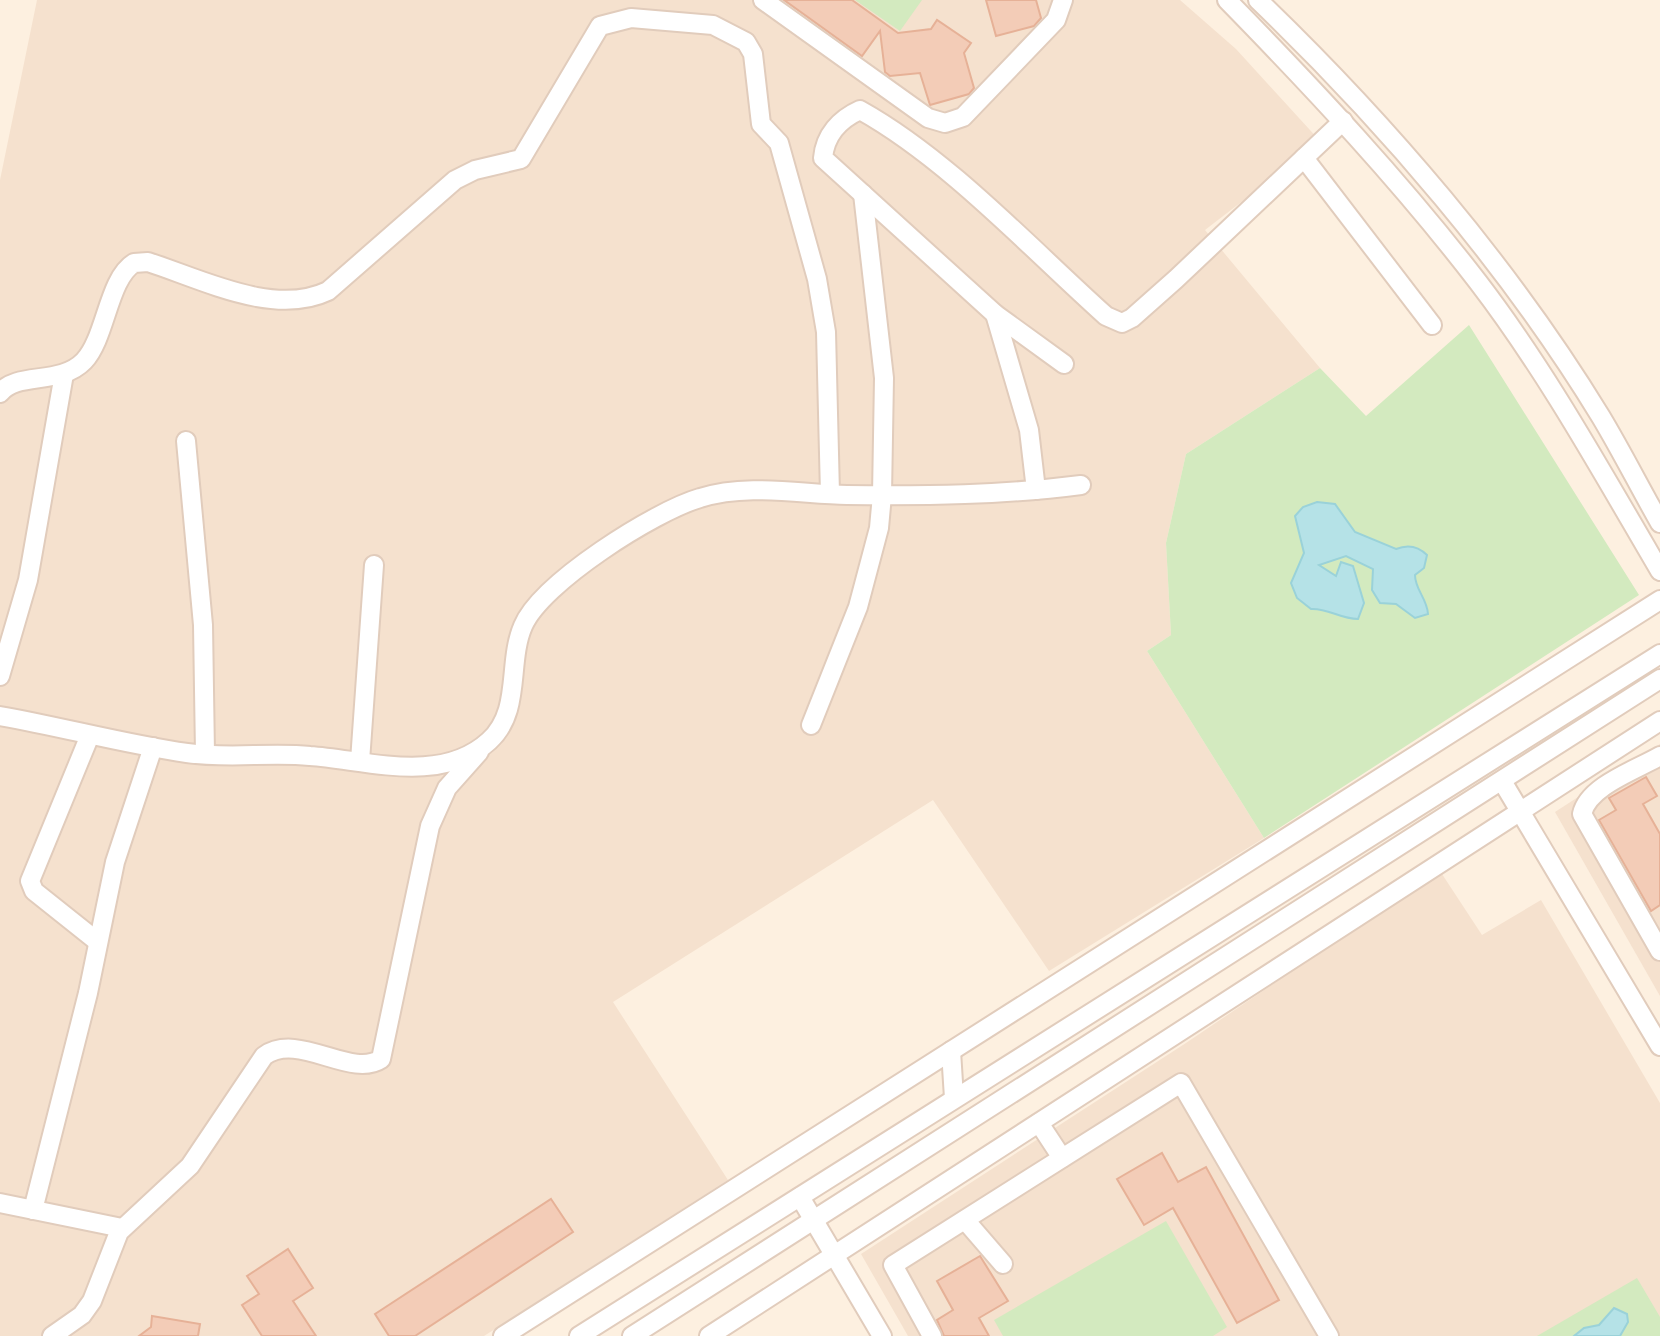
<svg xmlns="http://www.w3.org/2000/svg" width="1660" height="1336" font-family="Raleway,sans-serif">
	<rect width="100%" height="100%" fill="#fdf0e0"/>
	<g fill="#f5e1ce">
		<path d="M37 0H1180L1236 49 1320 141 1205 230 1320 368 1186 454 1166 543 1171 635 1147 651 1264 838 1049 971 933 800 613 1002 728 1180 484 1336H0V180Z"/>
		<path d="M1660 744V996L1555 812Z"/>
		<path d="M1440 871 1482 935 1541 900 1660 1103V1336H908L861 1254 1186 1043Z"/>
	</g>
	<g fill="#d3eabf">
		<path d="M855 0H922L900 31Z"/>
		<path d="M1469 325 1639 595 1264 838 1147 651 1171 635 1166 543 1186 454 1320 368 1366 416Z"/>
		<path d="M1166 1221 1227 1327 1213 1336H1003L994 1320Z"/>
		<path d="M1637 1278 1660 1317V1336H1537Z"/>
	</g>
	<g fill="#b5e2e7" stroke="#9ad2d9" stroke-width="2">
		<path d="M1317 502 1335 504 1355 532 1396 549C1408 544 1418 546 1427 555L1424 568 1415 575C1415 590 1427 598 1428 614L1415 618 1396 604 1380 603 1372 590 1373 569 1346 556 1319 565 1336 576 1341 562 1353 566 1364 603 1358 619C1340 619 1328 608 1311 609L1297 598 1291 583 1304 553 1295 516 1303 507Z"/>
		<path d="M1614 1308 1627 1314 1628 1322 1620 1336H1574L1584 1328 1599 1325Z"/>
	</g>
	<g fill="#f3ccb7" stroke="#e6b197" stroke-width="2">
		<path d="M784 0H852L898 33 931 29 937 20 971 43 964 53 974 88 969 94 930 105 920 73 890 76 885 72 880 31 862 56Z"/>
		<path d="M986 0H1036L1041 18 1034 26 996 36Z"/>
		<path d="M1646 777 1657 796 1643 804 1660 834V905L1651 911 1599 820 1616 810 1609 798Z"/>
		<path d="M1162 1153 1178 1182 1206 1167 1279 1300 1237 1323 1173 1208 1144 1225 1117 1179Z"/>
		<path d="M551 1199 573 1232 415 1336H389L375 1314Z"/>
		<path d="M288 1249 313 1288 293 1301 316 1336H262L242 1305 259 1294 247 1276Z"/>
		<path d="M980 1256 1008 1301 979 1318 989 1336H944L937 1320 953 1310 937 1281Z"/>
		<path d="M152 1316 200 1324 198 1336H139L151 1327Z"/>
	</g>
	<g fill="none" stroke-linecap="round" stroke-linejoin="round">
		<defs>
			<g id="minor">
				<path d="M763 0 928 118 945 123 963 117 1056 20 1063 0"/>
				<path d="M1227 0C1315 90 1401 182 1478 282 1547 372 1603 474 1660 571"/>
				<path d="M1258 0C1385 122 1509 266 1601 417 1622 452 1640 488 1660 523"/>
				<path d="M1304 158 1432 325"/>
				<path d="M995 314 1029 430 1036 490"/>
				<path d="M1064 364 995 314 823 158C825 135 840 119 860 110 948 159 1030 248 1106 316L1122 323 1132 318 1176 279 1343 121"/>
				<path d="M0 393C17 371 60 386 84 361 106 338 108 279 134 263L148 262C201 279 274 317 328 291L455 180 475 170 521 159 600 26 631 18 713 25 746 42 753 54 761 124 779 143 817 279 826 332 830 494"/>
				<path d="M186 441 203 625 205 754"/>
				<path d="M0 676 28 580 64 374"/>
				<path d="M0 716C63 727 124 744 187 753 228 759 270 752 310 756 367 760 441 785 489 741 522 711 507 663 523 626 541 583 655 511 700 498 747 483 800 494 847 495 926 496 1003 495 1081 485"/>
				<path d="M811 725 858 607 879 528 882 495 884 378 863 194"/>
				<path d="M90 735 30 881 34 891 98 942"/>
				<path d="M1660 756C1636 770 1588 786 1582 814L1660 951"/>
				<path d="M360 761 374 565"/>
				<path d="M1502 781 1660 1046"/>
				<path d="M951 1051 954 1098"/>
				<path d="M1039 1123 1062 1158"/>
				<path d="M800 1197 882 1336"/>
				<path d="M0 1203 122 1228"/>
				<path d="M33 1210 88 993 115 862 153 747"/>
				<path d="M965 1220 1003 1264"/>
				<path d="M52 1336 82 1315 92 1301 119 1232 190 1166 264 1056C298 1031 351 1079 381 1059L430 826 447 788 479 752"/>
				<path d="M503 1336 1660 600"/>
				<path d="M579 1336 1660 654"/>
				<path d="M632 1336 1660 679"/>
				<path d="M709 1336 1660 721"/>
				<path d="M932 1336 893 1265 1181 1083 1329 1336"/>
			</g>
		</defs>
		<use href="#minor" stroke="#e1ccbc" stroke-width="22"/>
		<use href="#minor" stroke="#fff" stroke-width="18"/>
	</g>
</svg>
